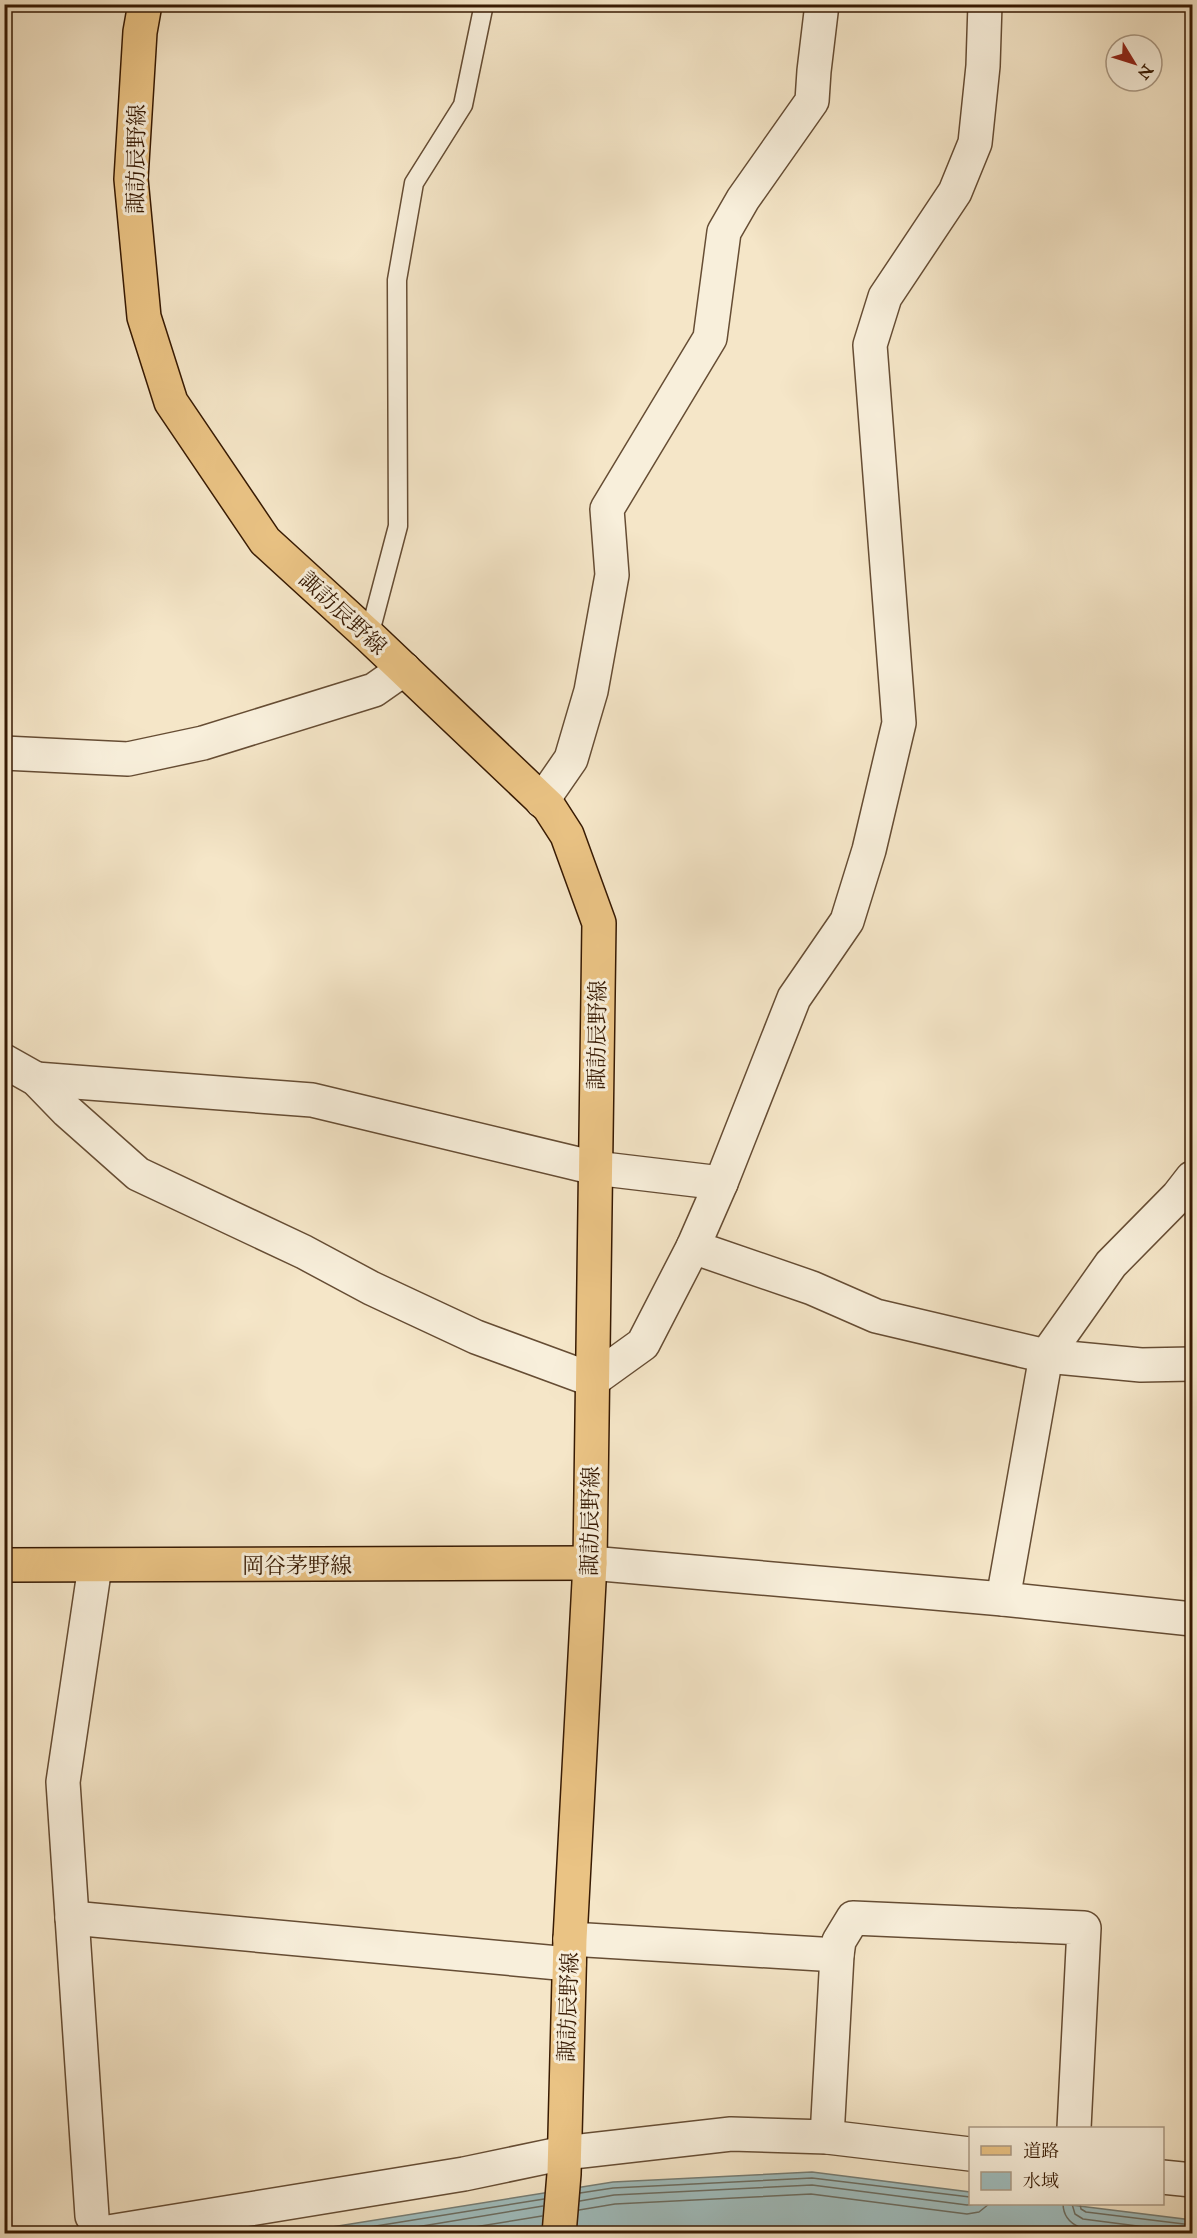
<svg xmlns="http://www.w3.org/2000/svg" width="1197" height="2238" font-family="'IM FELL Great Primer','Noto Serif JP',serif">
	<rect width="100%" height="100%" fill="#f5e6c8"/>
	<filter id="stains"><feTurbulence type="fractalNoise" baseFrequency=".00333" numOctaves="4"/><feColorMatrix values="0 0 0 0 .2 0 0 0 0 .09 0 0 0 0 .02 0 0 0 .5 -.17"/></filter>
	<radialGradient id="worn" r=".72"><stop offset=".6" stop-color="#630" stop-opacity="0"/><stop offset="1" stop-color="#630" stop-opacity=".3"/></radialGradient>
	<path fill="#9fbdbe" stroke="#757c73" stroke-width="1.5" d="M812 2172 970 2192V2204H1063L1192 2220V2234H288L613 2182Z"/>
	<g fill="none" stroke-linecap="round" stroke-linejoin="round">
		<g stroke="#6b6c60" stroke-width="1.5">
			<path d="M580 2193 613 2188 812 2178 970 2197"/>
			<path d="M580 2201 614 2195 812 2185 967 2205 976 2204"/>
			<path d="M1063 2204C1064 2233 1099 2231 1121 2234"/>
			<path d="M1072 2204 1075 2214 1083 2219 1192 2233"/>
			<path d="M1080 2204 1081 2209 1086 2212 1192 2225"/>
			<path d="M579 2210 615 2204 811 2194 967 2214 979 2212 989 2204"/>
			<path d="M326 2234 544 2199"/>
			<path d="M374 2234 543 2206"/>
			<path d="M431 2234 542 2216"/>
		</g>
		<defs>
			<path id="service" d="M369 636 398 526 397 280 414 183 463 105 484 4"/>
			<g id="minor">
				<path d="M4 753 128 759 203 743 374 690 404 669"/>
				<path d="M542 801 571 759 591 691 612 575 607 509 710 338 724 232 743 199 812 101 814 71 822 4"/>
				<path d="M4 1061 36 1079 67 1111 138 1174 304 1252 371 1288 476 1337 593 1380 643 1344 693 1247 721 1183 794 998 847 921 869 850 899 723 870 345 885 297 955 192 975 143 983 66 985 4"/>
				<path d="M36 1079 312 1100 595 1168 721 1183"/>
				<path d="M693 1247 812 1288 876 1316 1046 1356 1141 1365 1192 1364"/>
				<path d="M1003 1599 1046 1356 1111 1264 1178 1196 1192 1178"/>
				<path d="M72 1918 569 1964"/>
				<path d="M570 1939 837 1955"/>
				<path d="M827 2137 837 1955 839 1941 853 1918 1084 1928 1074 2128"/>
				<path d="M1162 2177 1192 2180"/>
				<path d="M92 2216 63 1782 95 1566"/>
				<path d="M96 2234 464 2174 564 2153 731 2134 827 2137 970 2154"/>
			</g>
			<path id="tertiary" d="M590 1563 1003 1599 1192 1619"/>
			<g id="primary">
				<path d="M145 4 140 32 131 179 144 317 171 402 265 541 369 636 549 807 567 835 599 923 590 1563 570 1939 564 2174 559 2234"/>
				<path d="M4 1565 590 1563"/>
			</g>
		</defs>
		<use href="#service" stroke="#664d34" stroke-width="21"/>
		<use href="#minor" stroke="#664d34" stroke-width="36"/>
		<use href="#tertiary" stroke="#664d34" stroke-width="36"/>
		<use href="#primary" stroke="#371a03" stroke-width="36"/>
		<use href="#service" stroke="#f8efdb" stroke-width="18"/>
		<use href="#minor" stroke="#f8efdb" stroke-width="33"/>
		<use href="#tertiary" stroke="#f8efdb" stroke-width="33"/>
		<use href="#primary" stroke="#eac384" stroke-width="33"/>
	</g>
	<g text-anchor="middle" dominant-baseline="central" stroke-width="6" stroke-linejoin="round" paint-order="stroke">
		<g font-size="22" fill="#371a03" stroke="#f8efdb">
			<text transform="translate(136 159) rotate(-89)">諏訪辰野線</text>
			<text transform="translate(343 613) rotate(43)">諏訪辰野線</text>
			<text transform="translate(597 1035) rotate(-89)">諏訪辰野線</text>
			<text transform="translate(590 1521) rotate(-89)">諏訪辰野線</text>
			<text x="297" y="1565">岡谷茅野線</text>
			<text transform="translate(568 2007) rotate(-88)">諏訪辰野線</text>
		</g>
	</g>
	<rect width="1197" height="2238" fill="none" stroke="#f5e6c8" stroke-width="24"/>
	<rect x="6" y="6" width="1185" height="2226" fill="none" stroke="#371a03" stroke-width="3"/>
	<rect x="12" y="12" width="1173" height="2214" fill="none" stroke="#371a03" stroke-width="1.5"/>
	<rect x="969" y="2127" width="195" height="78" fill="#f8efdb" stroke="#ab9a85" stroke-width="1.5"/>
	<rect x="981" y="2146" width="30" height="9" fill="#eac384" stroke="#ab9a85" stroke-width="1.5"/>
	<text x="1023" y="2157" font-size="18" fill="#371a03">道路</text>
	<rect x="981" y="2172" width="30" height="18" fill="#9fbdbe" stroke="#ab9a85" stroke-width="1.5"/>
	<text x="1023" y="2187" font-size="18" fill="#371a03">水域</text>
	<g transform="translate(1134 63) rotate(128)"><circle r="28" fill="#f8efdb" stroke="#ab9a85" stroke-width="1.5"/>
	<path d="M0-4.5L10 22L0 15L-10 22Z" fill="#8f2418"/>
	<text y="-9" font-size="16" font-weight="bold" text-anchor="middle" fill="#371a03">N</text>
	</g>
	<rect width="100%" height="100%" filter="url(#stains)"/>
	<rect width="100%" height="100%" fill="url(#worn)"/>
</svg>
